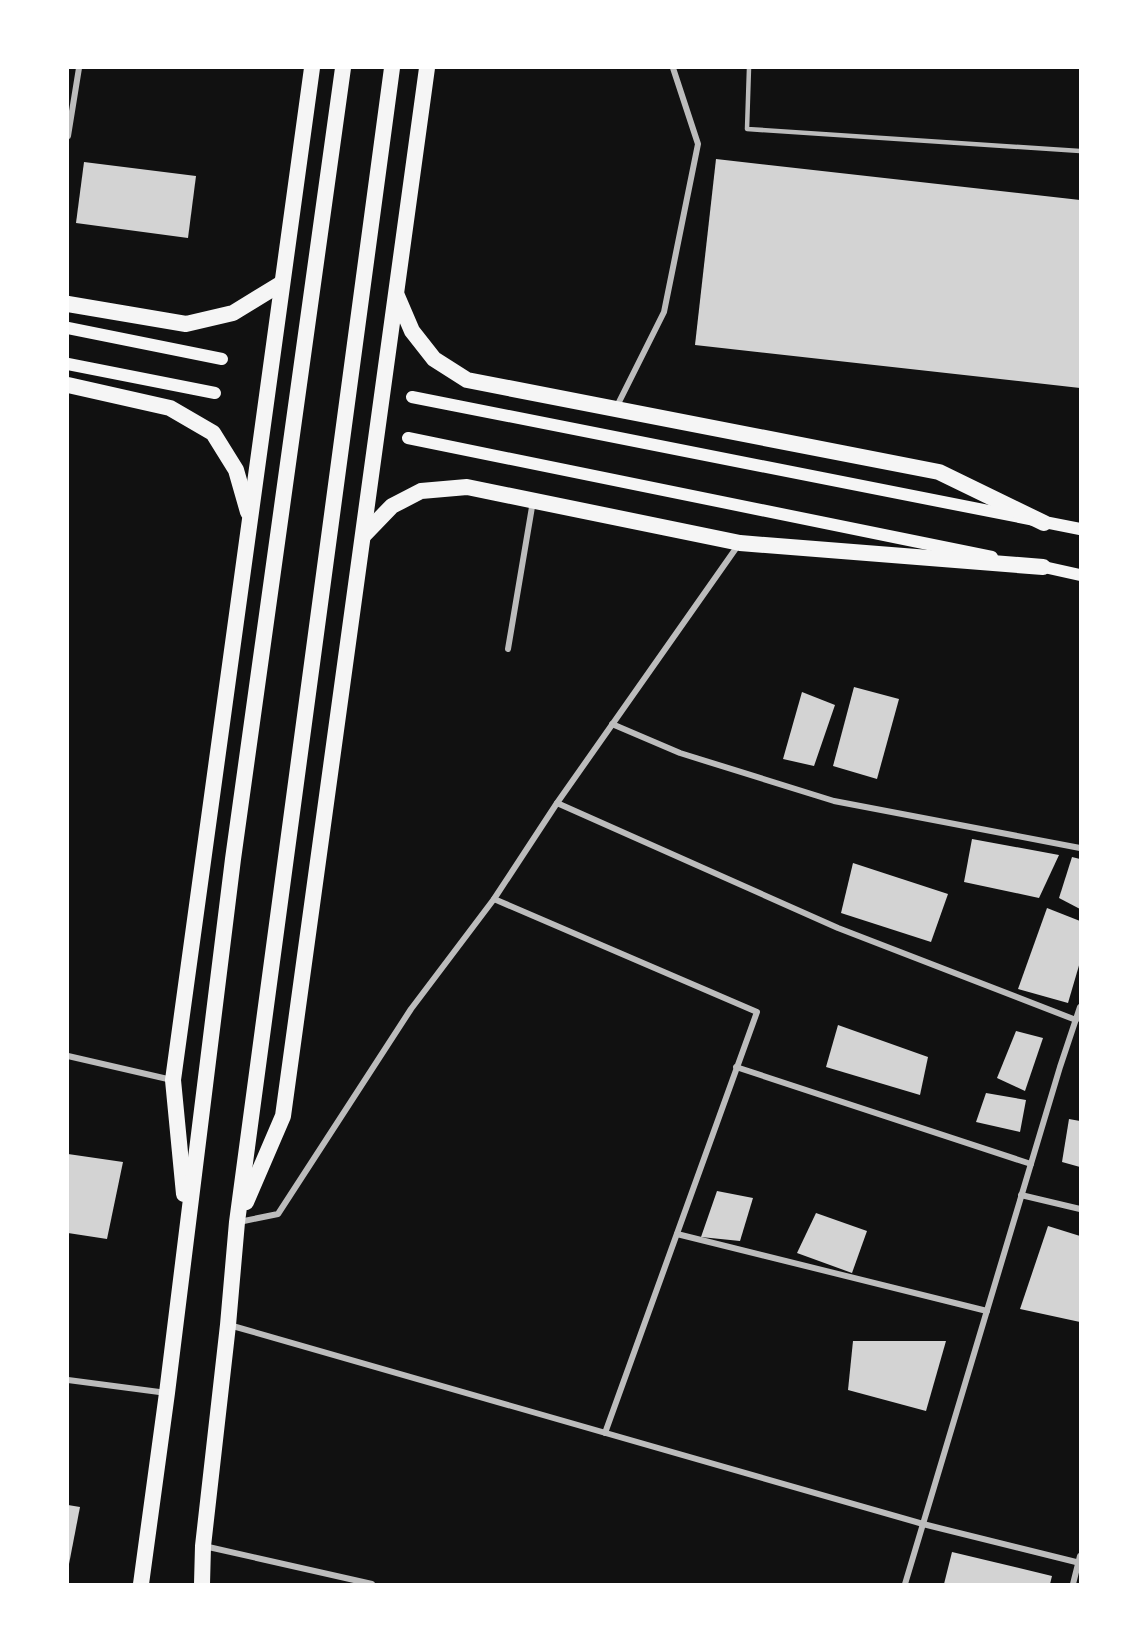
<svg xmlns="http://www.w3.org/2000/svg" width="1148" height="1652" font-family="Lato,sans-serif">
	<rect width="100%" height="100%" fill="#111"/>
	<g fill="#d3d3d3">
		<path d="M716 159 1080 200V388L695 345Z"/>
		<path d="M84 162 196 176 188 238 76 223Z"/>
		<path d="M854 687 899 699 877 779 833 766Z"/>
		<path d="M802 692 835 705 814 766 783 759Z"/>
		<path d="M972 839 1059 855 1039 898 964 882Z"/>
		<path d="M1072 857 1080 859V909L1059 898Z"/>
		<path d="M853 863 948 894 931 942 841 913Z"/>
		<path d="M1047 908 1080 921V962L1068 1003 1018 989Z"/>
		<path d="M838 1025 928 1057 920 1095 826 1067Z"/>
		<path d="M1016 1031 1043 1038 1025 1091 997 1078Z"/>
		<path d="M986 1093 1026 1100 1020 1132 976 1122Z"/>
		<path d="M1069 1119 1080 1121V1167L1062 1162Z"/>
		<path d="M68 1154 123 1162 107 1239 68 1233Z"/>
		<path d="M717 1191 753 1198 740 1241 701 1237Z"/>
		<path d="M816 1213 867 1231 852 1273 797 1253Z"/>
		<path d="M1048 1226 1080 1236V1322L1020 1309Z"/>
		<path d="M853 1341H946L926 1411 848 1390Z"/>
		<path d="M68 1505 80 1507 69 1564 68 1563Z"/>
		<path d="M952 1552 1052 1576 1050 1584H944Z"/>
	</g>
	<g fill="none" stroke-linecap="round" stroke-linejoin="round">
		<path stroke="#bcbcbc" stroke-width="4.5" d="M749 68 747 129 1080 151"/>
		<g stroke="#bcbcbc" stroke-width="6">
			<path d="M68 136 79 68"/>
			<path d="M616 408 664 312 698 144 673 68"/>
			<path d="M508 649 533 501"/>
			<path d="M612 724 680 753 834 801 1080 848"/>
			<path d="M557 803 838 928 1076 1020"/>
			<path d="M494 899 757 1012 605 1433"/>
			<path d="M68 1056 172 1080"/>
			<path d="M736 1067 1031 1164"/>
			<path d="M1021 1195 1080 1209"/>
			<path d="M239 1222 278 1214 411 1009 494 899 557 803 739 544"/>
			<path d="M677 1234 987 1311"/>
			<path d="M229 1325 923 1524 1080 1563"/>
			<path d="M68 1380 167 1393"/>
			<path d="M204 1546 372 1584"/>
			<path d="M905 1584 1060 1067 1080 1007"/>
			<path d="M1073 1584 1080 1556"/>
		</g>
		<g stroke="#f5f5f5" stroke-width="12">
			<path d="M68 328 222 359"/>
			<path d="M68 364 215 393"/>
			<path d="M412 397 1080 529"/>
			<path d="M408 438 992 557"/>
			<path d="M1035 565 1080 575"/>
		</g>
		<g stroke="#f5f5f5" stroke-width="16">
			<path d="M397 296 412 331 434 359 467 380 939 472 1044 523"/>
			<path d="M68 304 186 324 233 313 282 283"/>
			<path d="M68 385 170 408 213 433 236 470 248 512"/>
			<path d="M365 534 392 506 421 491 467 487 740 543 1043 567"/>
			<path d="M184 1194 173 1080 312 68"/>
			<path d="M246 1202 283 1116 427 68"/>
			<path d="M141 1584 167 1393 233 859 343 68"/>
			<path d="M202 1584 203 1546 228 1325 237 1222 392 68"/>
		</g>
	</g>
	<rect width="1148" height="1652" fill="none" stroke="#ffffff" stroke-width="138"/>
</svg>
